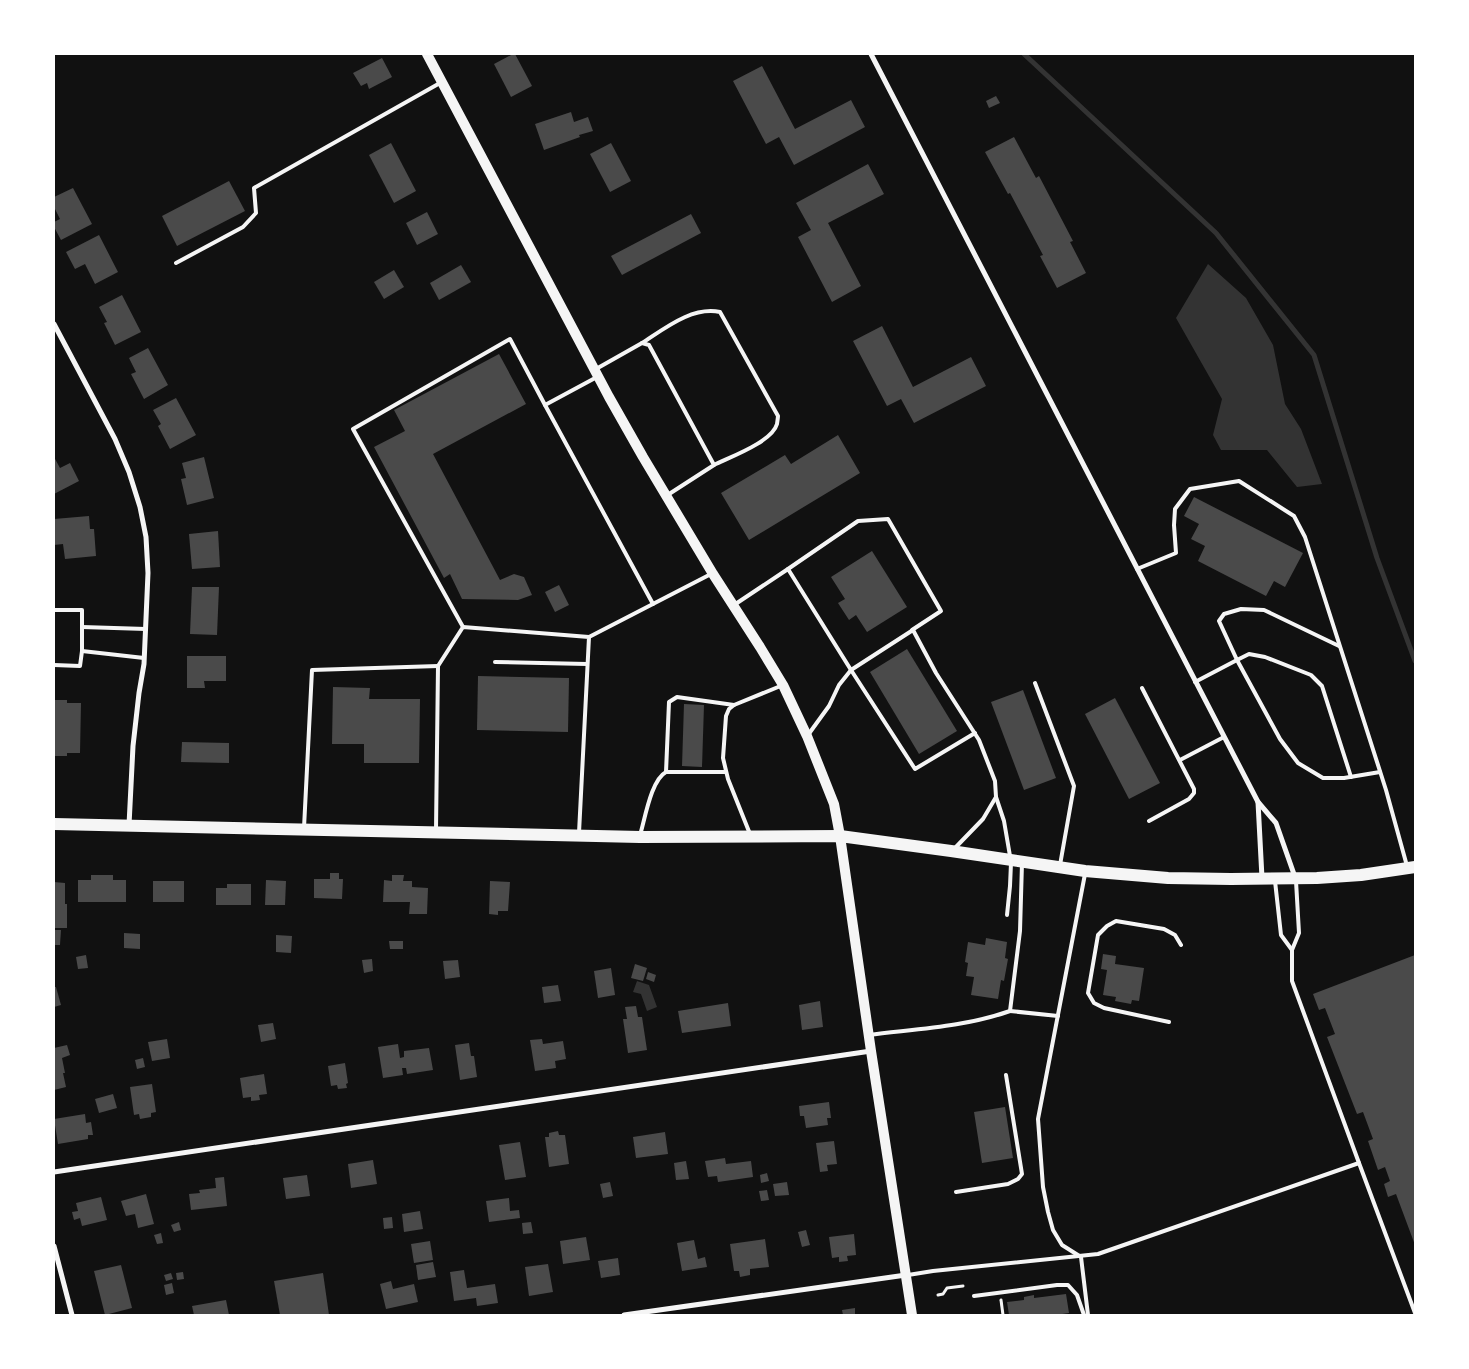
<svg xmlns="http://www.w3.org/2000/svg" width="1469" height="1369" font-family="Roboto,sans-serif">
	<rect width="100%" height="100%" fill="#111"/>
	<g fill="#333">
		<path d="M1208 264 1246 298 1273 345 1285 404 1301 429 1322 484 1297 487 1267 450H1221L1213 435 1222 399 1176 318Z"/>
		<path d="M637 981 649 985 657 1007 647 1011 641 994 633 992Z"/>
	</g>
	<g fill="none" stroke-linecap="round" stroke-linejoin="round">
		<path stroke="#333" stroke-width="5" d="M1024 54 1216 233 1314 355 1377 558 1415 661"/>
	</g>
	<g fill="#4a4a4a">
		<path d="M513 54H515L532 86 511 97 494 64Z"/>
		<path d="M382 58 392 77 369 89 367 83 361 86 353 73Z"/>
		<path d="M762 66 795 129 851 100 865 127 794 165 779 137 766 144 733 81Z"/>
		<path d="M996 96 1000 103 989 108 986 101Z"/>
		<path d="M571 112 574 122 588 117 593 131 579 135 580 137 544 150 535 124Z"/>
		<path d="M1014 137 1036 178 1039 176 1073 241 1070 242 1086 273 1057 288 1040 256 1043 255 1010 193 1008 194 985 152Z"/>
		<path d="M391 143 416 191 394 203 369 155Z"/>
		<path d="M611 143 631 181 610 192 590 154Z"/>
		<path d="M868 164 884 194 828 223 861 286 832 302 798 237 811 230 796 203Z"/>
		<path d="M229 181 245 211 177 246 162 216Z"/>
		<path d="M73 188 92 224 61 240 54 227V222L60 219 54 207V197Z"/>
		<path d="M427 212 438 234 417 245 406 223Z"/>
		<path d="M691 214 701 233 622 275 611 256Z"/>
		<path d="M99 235 118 272 95 284 85 264 75 269 66 252Z"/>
		<path d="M461 265 471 282 439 300 430 283Z"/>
		<path d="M394 270 404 287 384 299 374 282Z"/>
		<path d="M122 295 141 332 115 345 104 323 107 322 99 307Z"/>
		<path d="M882 326 913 387 971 357 986 386 914 423 901 399 887 406 853 341Z"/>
		<path d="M148 348 168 385 144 399 131 374 136 372 129 358Z"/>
		<path d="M499 354 526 404 433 454 500 580 514 574 524 577 532 595 518 600 462 599 450 574 444 578 374 447 405 431 394 410Z"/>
		<path d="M176 398 196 435 170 449 158 426 161 424 153 410Z"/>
		<path d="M838 435 860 473 749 540 721 493 785 455 791 464Z"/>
		<path d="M54 457 60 468 70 463 79 481 54 494Z"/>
		<path d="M204 457 214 498 187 505 181 479 186 478 182 463Z"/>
		<path d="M1194 497 1303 553 1285 587 1274 581 1266 596 1198 561 1205 546 1191 539 1199 524 1184 516Z"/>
		<path d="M89 516 90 529H94L96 556 65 559 63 544 54 545V519Z"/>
		<path d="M218 531 220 567 192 569 189 534Z"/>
		<path d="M872 551 907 607 867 632 856 615 849 620 838 603 845 599 831 577Z"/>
		<path d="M559 585 569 605 555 612 545 592Z"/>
		<path d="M192 587H219L217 635 190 634Z"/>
		<path d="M907 649 957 731 919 754 870 672Z"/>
		<path d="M187 656H226V681H204L205 688H187Z"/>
		<path d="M478 676 569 678 568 732 477 730Z"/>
		<path d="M333 687 370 688 369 699H420L419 763H364V744H332Z"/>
		<path d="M1023 690 1056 778 1024 790 991 702Z"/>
		<path d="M1115 698 1160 783 1129 799 1085 714Z"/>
		<path d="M54 700H67V703H81L80 753H67V756H54Z"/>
		<path d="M684 704 704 705 702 767 682 766Z"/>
		<path d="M182 742 229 743V763L181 762Z"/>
		<path d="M330 873H339V879H343L342 899 314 898V879H330Z"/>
		<path d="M91 875H113V880H126V902H78V880H91Z"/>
		<path d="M392 875H404L403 881H412V887L428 888 427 914H409L410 902H383L384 880 392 881Z"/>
		<path d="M266 880 286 881 285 905H265Z"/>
		<rect x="153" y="881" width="31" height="21"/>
		<path d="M490 881 510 882 508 911H498V915L489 914Z"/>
		<path d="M54 882 65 883V904H67V928H54Z"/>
		<path d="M227 884H251V905H216V888H227Z"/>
		<path d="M54 930H61L60 945H54Z"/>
		<path d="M124 933 140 934V949L124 948Z"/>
		<path d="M276 935 292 936 291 953 276 952Z"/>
		<path d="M986 938 1007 942 1005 958 1008 959 1004 981 1001 980 998 999 971 995 974 977 966 976 968 963 965 962 968 942 985 945Z"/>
		<path d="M389 941H403V949H390Z"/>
		<path d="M1103 954 1116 956 1115 964 1144 968 1139 1001 1132 1000 1131 1004 1115 1001 1116 997 1103 995 1107 970 1101 969Z"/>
		<path d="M86 955 88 968 78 969 76 957Z"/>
		<path d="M1415 955V1245L1396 1194 1388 1197 1384 1184 1390 1181 1385 1167 1378 1170 1368 1141 1373 1139 1363 1112 1357 1114 1327 1037 1335 1034 1325 1008 1319 1010 1313 994Z"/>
		<path d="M372 959 373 971 364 973 362 960Z"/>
		<path d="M458 960 460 977 445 979 443 961Z"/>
		<path d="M635 964 647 968 643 981 631 978Z"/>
		<path d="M611 968 615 995 598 998 594 971Z"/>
		<path d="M648 972 656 975 654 982 646 979Z"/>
		<path d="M558 985 561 1001 544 1003 542 987Z"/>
		<path d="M54 987H56L61 1005 54 1007Z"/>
		<path d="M820 1001 823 1027 802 1030 799 1005Z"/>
		<path d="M728 1003 731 1026 682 1033 678 1011Z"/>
		<path d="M636 1006 638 1017H642L647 1050 628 1053 623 1019H627L625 1007Z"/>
		<path d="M273 1023 276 1039 261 1042 258 1025Z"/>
		<path d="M167 1039 170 1058 152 1061 148 1042Z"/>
		<path d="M542 1039 543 1044 563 1041 566 1059 555 1061 556 1068 535 1071 530 1040Z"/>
		<path d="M469 1043 471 1056H474L477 1077 460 1080 455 1045Z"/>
		<path d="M398 1044 400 1058 404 1057V1051L429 1048 433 1070 407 1074 406 1068H402L403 1075 383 1078 378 1047Z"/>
		<path d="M67 1045 70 1055 62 1058 65 1073H63L66 1087 54 1090V1048Z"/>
		<path d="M143 1058 145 1067 137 1069 135 1060Z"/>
		<path d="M345 1063 348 1083 346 1084 347 1088 338 1089 337 1085 331 1086 328 1066Z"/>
		<path d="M264 1074 267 1094 259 1095 260 1100 251 1101V1097L243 1098 240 1078Z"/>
		<path d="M152 1084 156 1112 151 1113V1117L140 1119 139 1114 134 1115 130 1087Z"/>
		<path d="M113 1094 117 1108 99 1113 95 1099Z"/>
		<path d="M829 1102 831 1118H827L828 1125 806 1128 804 1116H800L799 1106Z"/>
		<path d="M1005 1107 1013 1158 982 1163 974 1112Z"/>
		<path d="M85 1114 86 1123 91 1122 93 1135H88V1139L58 1144 54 1119Z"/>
		<path d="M558 1131 559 1135H565L569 1164 549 1167 545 1137H549V1133Z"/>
		<path d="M665 1132 668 1154 636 1158 633 1137Z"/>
		<path d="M834 1141 837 1164 827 1165 828 1171 820 1172 816 1143Z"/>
		<path d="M520 1142 526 1177 505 1180 499 1145Z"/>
		<path d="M725 1158 726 1164 751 1161 753 1177 718 1182 717 1176 708 1177 705 1161Z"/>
		<path d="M373 1160 377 1184 351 1188 348 1164Z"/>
		<path d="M686 1161 689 1179 676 1180 674 1163Z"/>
		<path d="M767 1173 769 1181 761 1183 760 1175Z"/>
		<path d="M307 1175 310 1196 286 1199 283 1178Z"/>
		<path d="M224 1177 227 1206 191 1210 189 1194 200 1193 199 1190 216 1188 215 1178Z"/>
		<path d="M610 1182 613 1196 603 1198 600 1184Z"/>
		<path d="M787 1182 789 1195 775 1196 773 1184Z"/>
		<path d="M767 1190 769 1200 761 1201 759 1191Z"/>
		<path d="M146 1194 154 1224 138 1228 135 1214 126 1216 121 1201Z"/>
		<path d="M101 1197 107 1220 82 1226 80 1218 74 1220 72 1212 78 1211 76 1203Z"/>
		<path d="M509 1198 510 1211 519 1210 520 1218 489 1222 486 1201Z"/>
		<path d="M420 1211 423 1229 404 1232 402 1214Z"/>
		<path d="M392 1217 393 1228 384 1229 383 1218Z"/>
		<path d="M179 1222 181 1230 174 1232 171 1225Z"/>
		<path d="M531 1222 533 1233 523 1234 522 1223Z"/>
		<path d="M806 1230 810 1245 802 1247 798 1232Z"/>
		<path d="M161 1233 163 1243 157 1244 154 1235Z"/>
		<path d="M854 1234 856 1255 847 1256 848 1261 839 1262V1257L832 1258 829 1237Z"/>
		<path d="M586 1237 590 1260 563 1264 560 1241Z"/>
		<path d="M765 1239 769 1267 750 1269V1275L740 1277 739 1271H734L730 1244Z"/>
		<path d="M694 1240 698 1259 705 1257 707 1267 682 1271 677 1243Z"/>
		<path d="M430 1241 433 1260 414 1263 411 1244Z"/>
		<path d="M618 1258 620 1275 601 1278 598 1261Z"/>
		<path d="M433 1262 436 1277 418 1280 416 1265Z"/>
		<path d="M548 1264 553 1292 529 1296 525 1267Z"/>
		<path d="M121 1265 132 1308 105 1315 94 1271Z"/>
		<path d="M464 1270 467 1288 495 1284 498 1303 477 1306 476 1298 454 1301 450 1272Z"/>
		<path d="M183 1272 184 1279 177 1280 176 1273Z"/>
		<path d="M171 1273 173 1279 166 1281 164 1275Z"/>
		<path d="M323 1273 329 1315H280L274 1281Z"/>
		<path d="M391 1281 393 1289 414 1284 418 1302 386 1309 380 1284Z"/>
		<path d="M172 1283 174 1293 166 1295 164 1285Z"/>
		<path d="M1066 1294 1069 1313 1056 1315H1009L1007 1302 1024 1300V1297L1034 1295V1298Z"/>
		<path d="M226 1300 229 1315H194L192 1306Z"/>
		<path d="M855 1308V1315H843L842 1310Z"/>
	</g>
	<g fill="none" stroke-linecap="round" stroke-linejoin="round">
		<g stroke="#f5f5f5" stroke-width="3">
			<path d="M938 1295 943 1294 947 1288 963 1286"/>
			<path d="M1001 1300 1003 1315"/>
		</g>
		<g stroke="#f5f5f5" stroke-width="4">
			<path d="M176 263 243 227 256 213 254 188 440 83"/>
			<path d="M642 343C664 329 692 306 720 312L778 416C778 417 777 424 777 424 772 442 730 457 714 465"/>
			<path d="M596 369 642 343 649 345 714 465 666 496"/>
			<path d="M597 377 545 405 653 604"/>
			<path d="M788 569 858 521 888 519 941 611 912 630"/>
			<path d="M1137 569 1176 553 1174 525 1175 509 1190 489 1239 481 1294 516 1305 537 1386 790 1407 866"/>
			<path d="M734 605 788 569 851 670 913 630 936 673 979 740 995 781 996 797 1004 821 1010 856"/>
			<path d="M54 610H82V651L80 666 54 665"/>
			<path d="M82 627 146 629"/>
			<path d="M463 627 353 429 510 339 545 405"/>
			<path d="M589 637 711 574"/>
			<path d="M1339 646 1264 610 1241 609 1224 614 1219 621 1237 660 1249 654 1265 657 1311 675 1322 686 1351 777"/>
			<path d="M82 651 144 658"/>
			<path d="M495 662 587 664"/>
			<path d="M1195 682 1237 660 1280 739 1298 763 1323 778H1344L1380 772"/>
			<path d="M1035 683 1074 786 1060 865"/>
			<path d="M1142 688 1194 789V793L1189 799 1149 821"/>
			<path d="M808 735 829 706 839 685 851 670 915 769 975 733"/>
			<path d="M1180 760 1224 737"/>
			<path d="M666 772 669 702 677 697 734 705"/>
			<path d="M304 828 312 670 438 666"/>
			<path d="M436 830 438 666 463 627 589 637 579 833"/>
			<path d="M750 834 728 779 723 758 726 716 729 709 734 705 783 685"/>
			<path d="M640 835C645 819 651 780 666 772H726"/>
			<path d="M954 849 983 819 996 797"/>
			<path d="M1085 874 1038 1119 1043 1187 1048 1212 1053 1230 1062 1245 1081 1257 1088 1315"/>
			<path d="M1275 881 1281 935 1292 950"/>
			<path d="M1296 881 1299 933 1292 950V981L1359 1163 1415 1313"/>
			<path d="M1007 915 1010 886 1011 863"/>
			<path d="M1010 1011 1058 1016"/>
			<path d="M1169 1022 1104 1008 1094 1003 1088 993 1098 935 1107 926 1116 921 1164 929 1175 935 1181 945"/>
			<path d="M869 1035C916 1029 965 1027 1010 1011L1020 931 1022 863"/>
			<path d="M956 1192 1008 1184 1018 1179 1022 1174 1006 1075"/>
			<path d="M908 1275 933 1271 1098 1254 1359 1163"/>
			<path d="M974 1296 1057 1285H1068L1077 1295 1084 1315"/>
		</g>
		<g stroke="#f5f5f5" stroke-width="5">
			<path d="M871 54 1258 802 1276 823 1295 877"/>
			<path d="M54 324 115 439 129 472 140 507 146 537 148 573 144 664 139 693 133 746 129 825"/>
			<path d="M1258 802 1262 878"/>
			<path d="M54 1172 871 1051"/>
			<path d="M54 1246 72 1315"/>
			<path d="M624 1315 906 1275"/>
		</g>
		<path stroke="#f5f5f5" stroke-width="10" d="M427 54 609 397 643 457 713 574 760 647 783 685 807 736 834 804 840 836 871 1051 912 1315"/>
		<path stroke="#f5f5f5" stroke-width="12" d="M54 824 640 837 840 836 951 851 1085 871 1168 878 1231 879 1317 878 1361 875 1415 867"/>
	</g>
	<rect width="1469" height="1369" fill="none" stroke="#ffffff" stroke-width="110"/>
</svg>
